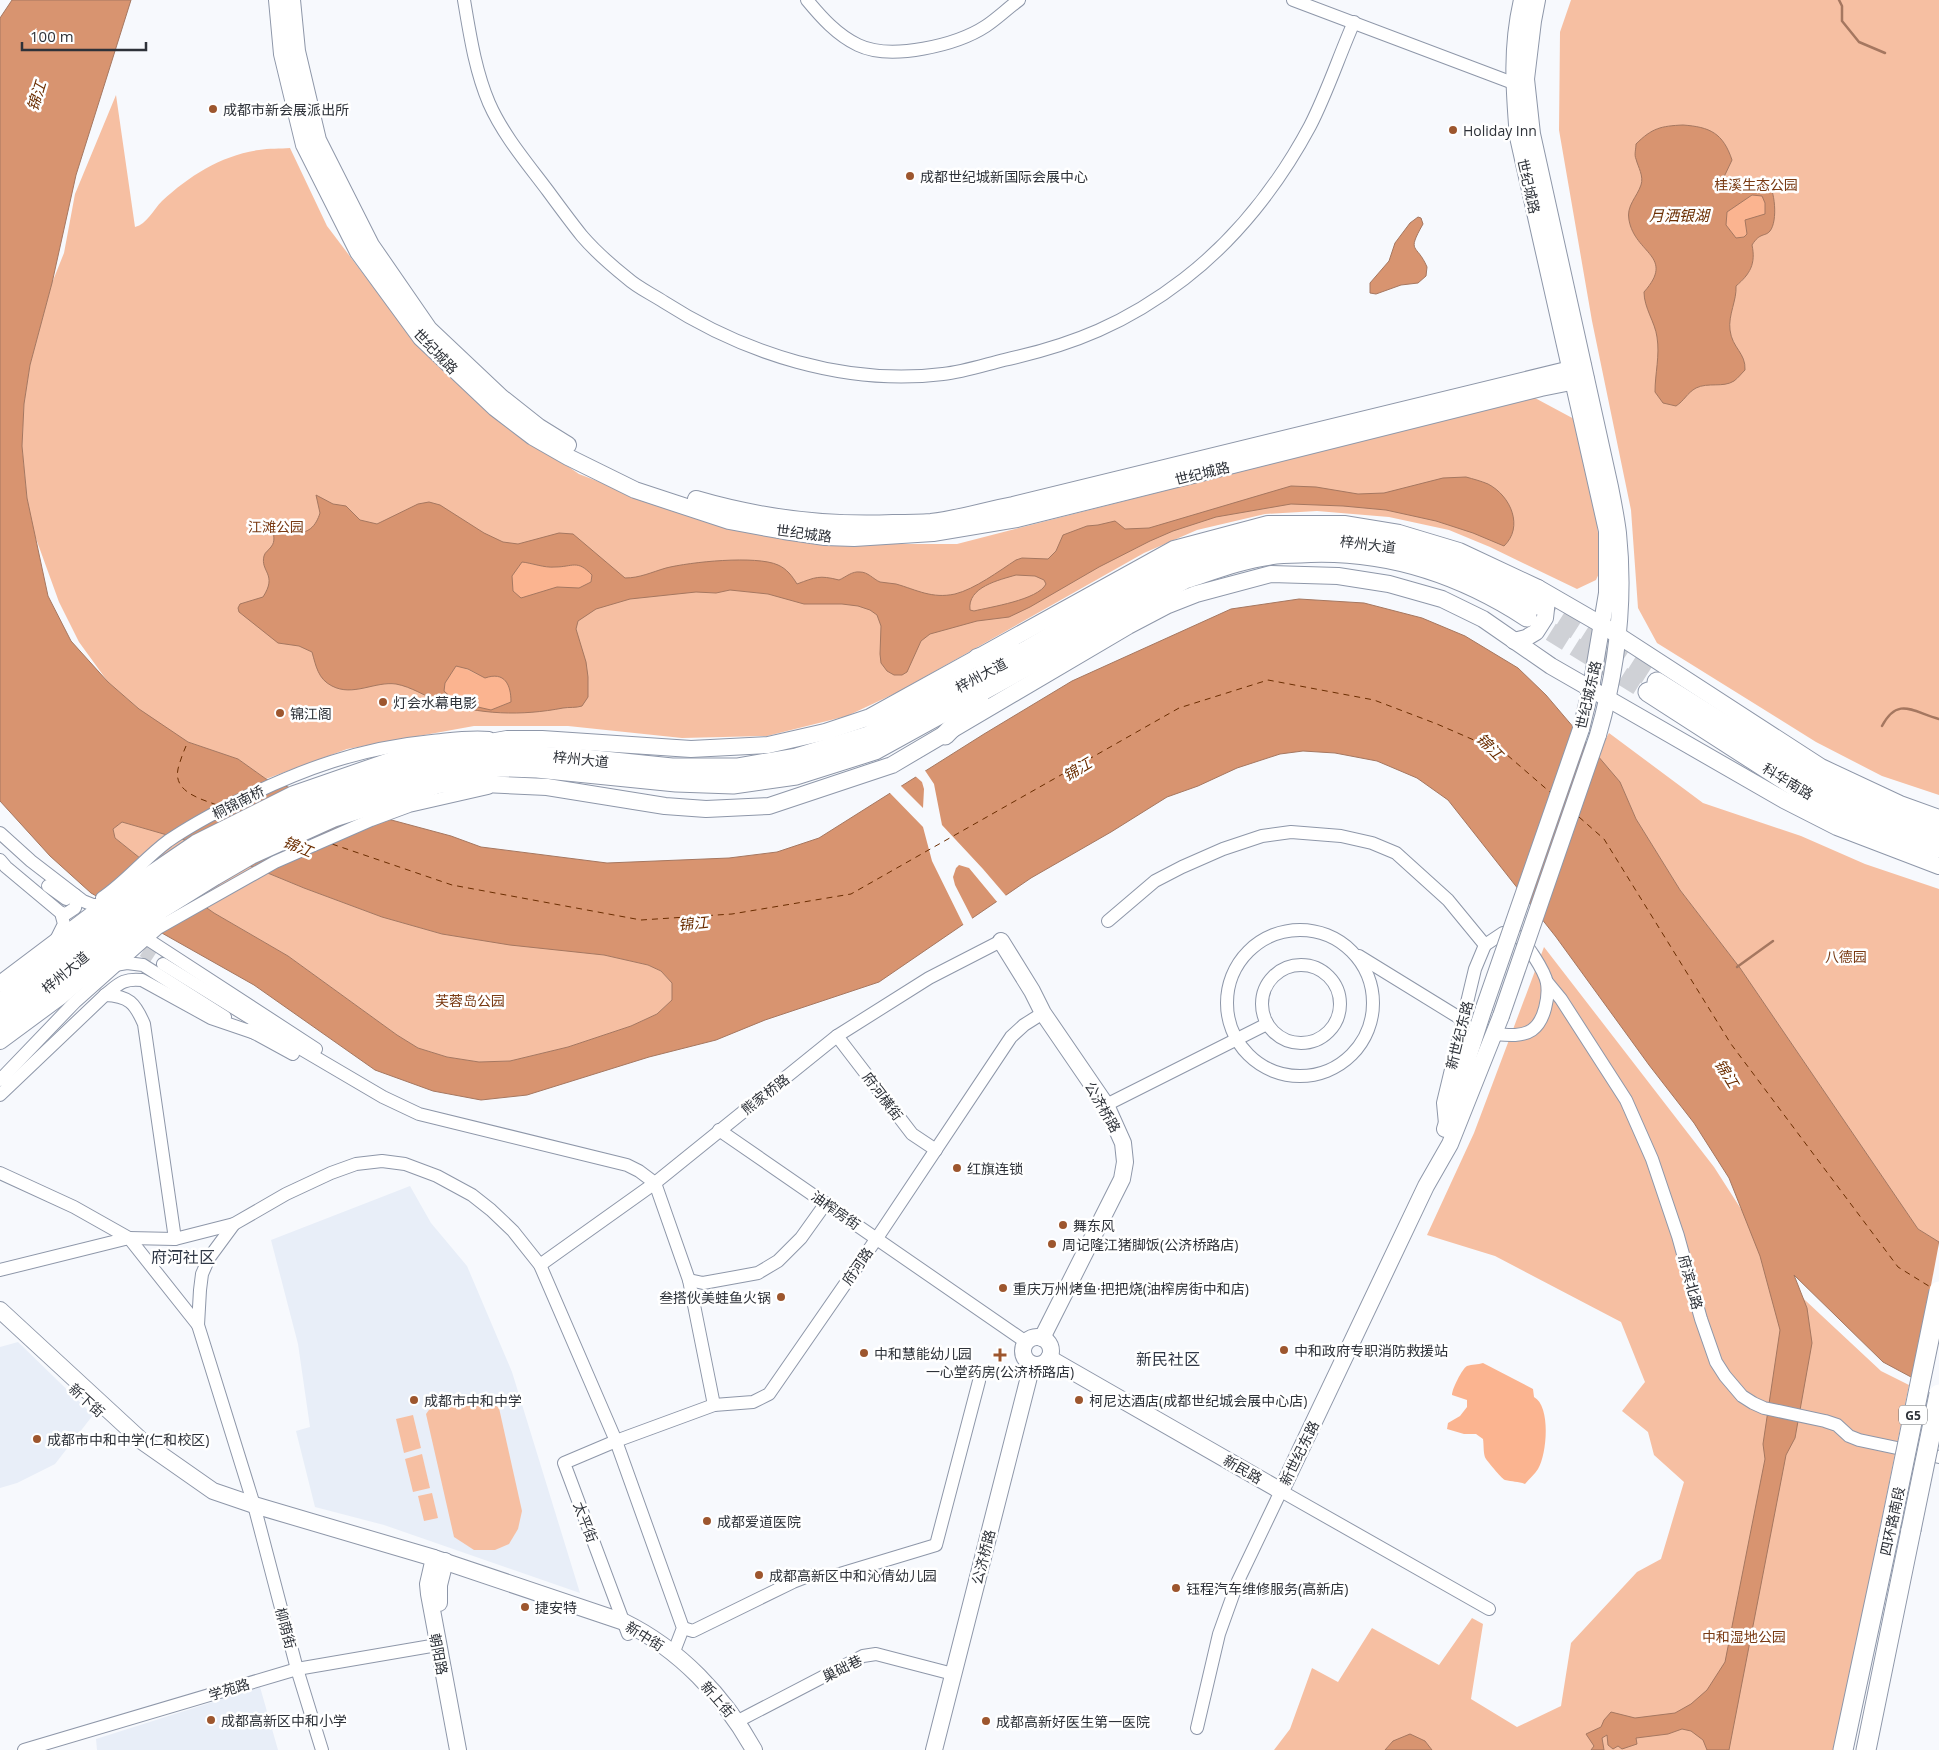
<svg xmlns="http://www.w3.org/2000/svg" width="1939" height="1750" font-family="'Open Sans','Noto Sans SC',sans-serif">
	<rect width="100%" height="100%" fill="#f7f9fd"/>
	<g fill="#e8eef8">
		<path d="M410 1186 431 1223 467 1266 512 1372 580 1593 384 1525 315 1507 296 1431 310 1427 298 1344 271 1240Z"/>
		<path d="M18 1342 93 1415 55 1464 17 1483 0 1488V1347Z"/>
		<path d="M260 1687 278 1750H97L96 1739Z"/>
	</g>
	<g fill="#f6bfa2">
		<path d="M1571 0H1939V795L1882 776 1816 742 1657 643 1638 608 1631 510 1592 321 1559 130 1560 32Z"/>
		<path d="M116 95 135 227C147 224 153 210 162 201 189 176 222 155 259 150 269 148 280 149 290 148L327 226 405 329 423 351 497 418 579 474 690 517 788 540 889 544H957L1280 461 1535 398 1576 420 1595 498 1601 569 1596 580 1577 589 1490 547 1449 530 1389 517 1317 511 1265 514 1197 530 1144 553 898 692 847 716 767 736 682 738 568 726H474L347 749 266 779 238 759 188 742 173 735 139 709 108 682 79 642 59 602 34 533 27 498 22 446 24 404 30 365 52 283 64 253 75 194Z"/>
		<path d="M1609 733 1703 803 1801 836 1865 864 1939 889V1242L1918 1229 1740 968 1680 890 1636 819 1620 782 1596 755Z"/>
		<path d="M122 822 196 843 304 888 382 917 442 934 604 955 648 965 661 971 672 983V1000L657 1014 631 1026 568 1047 510 1061 479 1062 447 1057 418 1048 397 1035 288 956 214 913 171 883 115 838 113 829Z"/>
		<path d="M1544 947 1714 1167 1791 1287 1881 1371 1909 1385 1835 1750H1274L1290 1729 1312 1668 1338 1682 1372 1628 1439 1665 1472 1618 1483 1624 1471 1699 1517 1727 1561 1706 1571 1643 1637 1572 1661 1559 1684 1482 1654 1455 1648 1432 1622 1411 1645 1382 1621 1322 1495 1256 1427 1235 1474 1133Z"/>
		<path d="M459 1394 485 1398 499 1408 522 1511 518 1529 509 1544 495 1550H474L454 1537 426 1414 434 1403Z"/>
		<path d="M413 1415 421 1448 404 1453 396 1419Z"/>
		<path d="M422 1454 430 1488 413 1492 405 1459Z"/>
		<path d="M432 1493 438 1518 424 1521 418 1496Z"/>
	</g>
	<g fill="#fbb490">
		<path d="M1752 195 1762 196 1765 203V214L1757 216 1746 225 1747 234 1744 237 1736 238 1726 225 1727 212Z"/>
		<path d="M522 562C532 564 544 568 555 567 573 567 577 559 592 575L591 582 579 588 557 587 521 598 513 591 512 576Z"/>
		<path d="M456 666C466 668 470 672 478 675 482 676 486 675 490 676 508 676 511 686 511 702L491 710 456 702 444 692 445 683Z"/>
		<path d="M1483 1363 1533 1389 1534 1397C1551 1406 1547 1454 1538 1469 1535 1474 1529 1479 1525 1484 1518 1481 1512 1482 1505 1480 1503 1480 1488 1462 1486 1459 1483 1455 1484 1445 1483 1439L1476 1434H1464L1447 1429 1448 1423 1460 1416 1467 1407V1400L1452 1395C1452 1389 1462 1369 1467 1366 1472 1364 1478 1365 1483 1363Z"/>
	</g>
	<g fill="#d89470" stroke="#a57760" fill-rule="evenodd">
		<path d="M12 0H131L76 175 52 283 30 365 24 404 22 446 27 498 48 596 71 641 108 682 139 709 188 742 238 759 266 779 343 807 451 836 481 847 607 863 729 858 777 852 819 838 984 734 1072 681 1231 609 1299 599 1364 603 1422 618 1465 636 1518 668 1546 695 1620 782 1636 819 1680 890 1740 968 1918 1229 1939 1242V1392L1883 1362 1794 1275 1807 1308 1812 1343 1795 1438 1786 1455 1729 1750H1707L1703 1740 1691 1731 1682 1729 1668 1734 1636 1738 1637 1744 1622 1749 1618 1746 1613 1749 1608 1745 1607 1735 1602 1738 1604 1750H1591L1594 1746 1586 1734 1601 1727 1604 1720 1611 1712 1635 1718 1675 1713 1691 1704 1707 1690 1725 1662 1765 1459 1763 1444 1780 1330 1760 1256 1729 1178 1694 1123 1649 1065 1556 937 1448 800 1417 778 1377 761 1335 753 1303 751 1280 754 1237 768 1198 786 1167 797 1111 832 1031 878 879 982 765 1020 716 1040 649 1057 527 1095 481 1100 433 1091 375 1070 254 985 91 893 50 856 0 801V18ZM122 822 195 843 304 888 382 917 442 934 510 945 604 955 648 965 661 971 672 983V1000L657 1014 631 1026 568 1047 510 1061 479 1062 447 1057 418 1048 397 1035 288 956 214 913 171 883 115 838 113 829Z"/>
		<path d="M1683 125C1710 127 1723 133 1732 160L1723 179 1724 184C1738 192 1750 179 1767 181 1775 189 1778 221 1770 231 1765 237 1760 232 1752 245 1756 264 1750 274 1736 286 1737 300 1728 315 1730 330 1732 348 1746 353 1745 370 1741 374 1738 378 1734 381 1723 388 1708 382 1696 388 1687 393 1684 401 1676 406L1663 403 1655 392C1655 373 1660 356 1657 337 1655 322 1644 308 1644 292 1676 256 1635 254 1629 220 1626 206 1637 197 1641 185 1644 176 1638 167 1636 159 1634 155 1636 149 1636 144 1652 128 1661 126 1683 125ZM1752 195 1762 196 1765 203V214L1745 220 1747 234 1744 237 1736 238 1726 225 1727 212Z"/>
		<path d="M1418 217 1421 218 1423 224C1406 254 1417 243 1427 267L1426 276 1418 283 1401 285 1376 294 1370 293V283L1389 261 1395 243 1410 223Z"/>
		<path d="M1466 477C1473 479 1481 481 1488 484 1511 496 1524 527 1504 546L1473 533 1436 521 1386 510 1343 506 1291 504 1216 517 1173 531 1150 541 1099 567 1030 607 1009 617 977 621 930 634 921 641 907 672 902 675H894L887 671 881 663 880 654 881 626 877 615 870 610 858 606 842 604H804L768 594 730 590 716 593 696 592 630 599 596 609 578 621 576 629 586 662 588 677V697L582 706C576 708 569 707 563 708 522 716 479 715 439 701 424 696 412 687 396 684 375 681 353 697 332 686 318 679 316 666 312 652L299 646 278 643 239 612 238 608 240 604 263 597C278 574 260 572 264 556 265 552 269 550 271 547 276 541 273 535 273 528L275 525 279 524C284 526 288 531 293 532 308 535 316 526 320 513L316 495 333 504 346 506 360 520 377 524 418 504 429 502 440 505 484 533 503 542 518 544 559 533 573 534 625 578C640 578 652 572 666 568 690 562 756 555 778 565 787 569 792 576 797 584 816 577 819 575 839 580 846 577 852 571 860 572 868 572 873 579 880 582 885 583 891 583 896 584 917 590 932 599 955 594 975 589 999 571 1016 560L1022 558 1048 559 1056 551 1063 535 1087 526 1098 525 1115 521 1125 529 1149 528 1291 486 1316 487 1358 494 1384 493 1443 478ZM522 562C532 563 544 568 555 567 573 567 577 559 592 575L591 582 579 588 557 587 521 598 513 591 512 576ZM1016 575 1035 576 1044 580 1046 584C1038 600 990 607 974 611L970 610C967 587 999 580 1016 575ZM456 666 468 669 485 678C505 671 511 685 511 702L491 710 456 702 444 691 445 683Z"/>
		<path d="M1410 1734 1425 1741 1432 1750H1385L1393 1741Z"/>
	</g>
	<g fill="#f7f9fd">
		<path d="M924 769 934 784 942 825 983 869 1007 897 998 903 969 868 959 865 956 868 953 877 955 885 973 920 964 926 932 861 923 827 888 791 899 784 923 808 924 789 922 782 914 775Z"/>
		<path d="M1939 1243V1394L1913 1381Z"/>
	</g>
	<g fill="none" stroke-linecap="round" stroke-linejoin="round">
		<g stroke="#a57760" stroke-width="2.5">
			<path d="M1839 0 1842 6V21L1859 42 1885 53"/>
			<path d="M1882 726C1898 696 1913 712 1939 719"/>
			<path d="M1737 967 1773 941"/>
		</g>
		<g stroke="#6b2e02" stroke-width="1" stroke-dasharray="6 5" stroke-linecap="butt">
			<path d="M186 746C183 753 180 761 178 769 173 792 201 799 217 805"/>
			<path d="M1579 817 1604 839 1731 1044 1898 1267 1932 1288"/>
			<path d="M332 844 452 885 641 920 732 914 851 894 1179 708 1268 680 1374 700 1437 724 1506 754 1551 793"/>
		</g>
		<path stroke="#cfd1d6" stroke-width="12" stroke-dasharray="12 6" stroke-linecap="butt" d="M128 941 163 964"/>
		<g stroke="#cfd1d6" stroke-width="19" stroke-dasharray="19 9" stroke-linecap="butt">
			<path d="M1536 605 1657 682"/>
			<path d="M1527 617 1648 692"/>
		</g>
		<defs>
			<g id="minor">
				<path d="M464 0C470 35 475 70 489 103 503 135 527 163 548 191 559 206 570 221 582 236 595 251 612 266 627 278 638 288 652 294 664 302 745 354 846 386 943 374 963 372 984 365 1004 360 1073 345 1127 323 1184 279 1236 239 1279 184 1310 126 1327 93 1339 56 1354 22"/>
				<path d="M807 0C821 17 837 35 858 45 891 61 957 45 986 26 998 18 1008 8 1019 0"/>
				<path d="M1293 0 1513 83 1522 81"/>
				<path d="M0 833 31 861 83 901 93 905H105"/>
				<path d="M0 860 6 867 61 913 64 924 55 942"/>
				<path d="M48 886 66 899"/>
				<path d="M102 898C126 882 145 858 168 841 190 826 214 813 238 801 302 769 360 748 432 741 452 739 470 736 489 738"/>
				<path d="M61 913 66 914 75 908 77 899 75 895"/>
				<path d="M1108 921 1155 881 1182 867 1223 849 1262 836 1291 832 1341 836 1372 843 1396 853 1448 900 1485 945"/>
				<circle cx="1300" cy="1003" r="73"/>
				<path d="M141 935 316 1049"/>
				<path d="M1485 945 1503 933C1506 934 1511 933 1515 935 1525 939 1545 972 1547 983 1549 996 1545 1021 1532 1030 1522 1037 1506 1035 1494 1034"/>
				<path d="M1359 956 1463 1020"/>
				<path d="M163 964 286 1040 383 1097 419 1114 627 1165 639 1171 655 1183 689 1280 714 1405"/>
				<path d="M115 965 127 963 143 965 225 1017"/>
				<circle cx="1301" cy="1004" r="39"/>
				<path d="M1547 982 1561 999 1626 1100 1652 1159 1678 1236 1701 1319 1716 1362 1725 1376 1742 1396 1753 1403 1764 1408 1825 1421 1837 1425 1849 1436 1859 1440 1939 1457"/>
				<path d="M105 995C129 996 135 1003 144 1024L175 1239"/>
				<path d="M249 1030 293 1054"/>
				<path d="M837 1036 912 1134 936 1150"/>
				<path d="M0 1080 75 1002 158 928 275 862 371 820 409 806 488 788"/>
				<path d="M0 1095 105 995C119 984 123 978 142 980L211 1018 255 1033"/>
				<path d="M1106 1105 1267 1024"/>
				<path d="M1445 1124 1443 1103 1475 969 1485 945"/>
				<path d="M719 1130 1026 1342"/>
				<path d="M0 1173 74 1207 129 1238 198 1325"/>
				<path d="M234 1224 209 1258 202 1274 200 1290 198 1325 254 1505 297 1669 322 1750"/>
				<path d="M540 1265 655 1183 837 1036 929 978 1001 941"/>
				<path d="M0 1270 129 1238 175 1239 234 1224 286 1194 331 1173 356 1164 382 1161 405 1164 437 1176 472 1195 491 1210 513 1231 540 1265 616 1441 683 1628 673 1654"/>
				<path d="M689 1280 703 1283 758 1273 778 1261 801 1238 826 1203"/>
				<path d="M683 1628 693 1631 793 1582 811 1575 830 1577 936 1545 979 1381"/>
				<path d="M628 1634 564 1463 616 1441 714 1405 753 1402 769 1394 877 1238 1011 1037 1024 1025 1043 1013"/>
				<path d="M738 1721 863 1656 876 1654 953 1674"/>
				<path d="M1197 1728 1219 1634 1238 1581 1281 1491 1489 1609"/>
				<path d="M24 1750 297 1669 437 1645"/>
			</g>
			<g id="major">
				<path d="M277 0 282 54 304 145 358 252 421 338 495 408 533 437 568 457 635 490 729 521 784 531 825 537 854 538 933 533 1017 519 1541 388 1586 379"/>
				<path d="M292 0 297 51 318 140 371 245 429 329 501 397 539 427 568 445"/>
				<path d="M1522 0C1511 47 1514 89 1518 137L1607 531V593L1591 688 1581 729"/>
				<path d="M1537 0 1533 21 1526 79 1532 134 1610 487C1613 502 1616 517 1618 533 1625 600 1617 669 1598 735"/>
				<path d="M696 499C761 518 825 526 893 523 905 523 918 523 931 522 958 519 986 510 1013 505L1583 366"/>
				<path d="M1514 641 1526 638 1536 632 1545 618 1547 600 1538 588"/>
				<path d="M1001 941 1032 991 1043 1013 1106 1105 1123 1143 1125 1162 1122 1179 1042 1338"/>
				<path d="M0 984 105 905 196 843 294 794 398 758 507 739H542L691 749 768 745 825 732 870 717 1174 549 1268 524H1344L1399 533 1459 551 1538 588 1602 625 1821 767 1900 804 1939 818"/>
				<path d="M0 1041 61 996 162 910 215 877 251 856 333 819 439 785 462 783 547 787 665 806 706 809 769 806 892 765 1128 626 1168 605 1196 594 1271 574 1338 576 1389 584 1442 599 1483 619 1551 666 1784 800 1837 827 1939 866"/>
				<path d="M1445 1129 1484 1008"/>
				<path d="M0 1310 143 1442 213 1491 254 1505 434 1558 624 1622C679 1649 724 1696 754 1750"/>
				<circle cx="1037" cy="1351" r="14"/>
				<path d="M1049 1358 1281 1491 1426 1186 1450 1144 1501 1016"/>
				<path d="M434 1558 428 1584 429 1594 458 1750"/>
				<path d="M439 1603V1585L445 1561"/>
				<path d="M934 1750 1032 1365"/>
			</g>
			<g id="highway">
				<path d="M978 658 1013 652"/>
				<path d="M1657 682 1805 775 1852 800 1891 816 1939 832"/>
				<path d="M1648 692 1797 788 1846 813 1939 848"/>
				<path d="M945 735 979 700"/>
				<path d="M0 1004 146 889 203 852 262 820 334 789 401 768 456 758 488 755 565 757 672 768H737L796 758 868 736 1029 649 1134 588 1182 563 1268 539H1337L1380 542 1431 555 1494 580 1536 605"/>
				<path d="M0 1024 31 1001 129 919 158 898 213 862 243 845 308 814 404 783 467 769 505 767 537 768 676 782 733 784 796 775 875 750 1185 579C1213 570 1241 559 1270 555 1280 553 1290 553 1300 553 1383 548 1458 572 1527 617"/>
				<path d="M1843 1750 1888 1539"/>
				<path d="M1866 1750 1911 1530"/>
			</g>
		</defs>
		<use href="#minor" stroke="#8e97a9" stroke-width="14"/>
		<use href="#major" stroke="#8e97a9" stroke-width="18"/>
		<use href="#highway" stroke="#8e97a9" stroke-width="21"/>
		<use href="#minor" stroke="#fff" stroke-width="12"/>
		<use href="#major" stroke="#fff" stroke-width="16"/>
		<use href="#highway" stroke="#fff" stroke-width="19"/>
		<defs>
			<g id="major-bridge">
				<path d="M1484 1008 1581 729"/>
				<path d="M1501 1016 1598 735"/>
			</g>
			<g id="highway-bridge">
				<path d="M1911 1530 1939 1394"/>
				<path d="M1888 1539 1939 1291"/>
			</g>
		</defs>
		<use href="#major-bridge" stroke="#8e97a9" stroke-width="18" stroke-linecap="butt"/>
		<use href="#highway-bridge" stroke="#8e97a9" stroke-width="21" stroke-linecap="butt"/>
		<use href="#major-bridge" stroke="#fff" stroke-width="16"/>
		<use href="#highway-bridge" stroke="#fff" stroke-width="19"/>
	</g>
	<g fill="#9d562e" stroke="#fff" stroke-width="2">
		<circle cx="213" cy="109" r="5"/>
		<circle cx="1453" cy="130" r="5"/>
		<circle cx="910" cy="176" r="5"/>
		<circle cx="383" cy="702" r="5"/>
		<circle cx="280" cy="713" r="5"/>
		<circle cx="957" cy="1168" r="5"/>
		<circle cx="1063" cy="1225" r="5"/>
		<circle cx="1052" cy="1244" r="5"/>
		<circle cx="1003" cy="1288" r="5"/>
		<circle cx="781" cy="1297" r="5"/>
		<circle cx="1284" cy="1350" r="5"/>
		<circle cx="864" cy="1353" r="5"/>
		<path d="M997.5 1347.5h5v5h5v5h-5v5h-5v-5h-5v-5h5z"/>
		<circle cx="414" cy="1400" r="5"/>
		<circle cx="1079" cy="1400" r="5"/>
		<circle cx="37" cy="1439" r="5"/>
		<circle cx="707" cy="1521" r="5"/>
		<circle cx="759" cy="1575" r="5"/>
		<circle cx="1176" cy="1588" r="5"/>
		<circle cx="525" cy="1607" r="5"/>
		<circle cx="211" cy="1720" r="5"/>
		<circle cx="986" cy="1721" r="5"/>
	</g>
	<g text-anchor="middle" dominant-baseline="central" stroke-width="5" stroke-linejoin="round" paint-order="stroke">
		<rect fill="#fff" stroke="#6d7074" stroke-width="1" x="1899" y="1405.5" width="28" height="19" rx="4"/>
		<g font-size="12" font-weight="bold" fill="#2e3239">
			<text x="1913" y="1415">G5</text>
		</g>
		<g font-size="14" fill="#2e3239" stroke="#fff" text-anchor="start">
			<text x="223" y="109">成都市新会展派出所</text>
			<text x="1463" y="130">Holiday Inn</text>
			<text x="920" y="176">成都世纪城新国际会展中心</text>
			<text x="393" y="702">灯会水幕电影</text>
			<text x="290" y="713">锦江阁</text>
			<text x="967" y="1168">红旗连锁</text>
			<text x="1073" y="1225">舞东风</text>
			<text x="1062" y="1244">周记隆江猪脚饭(公济桥路店)</text>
			<text x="1013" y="1288">重庆万州烤鱼·把把烧(油榨房街中和店)</text>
			<text x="771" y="1297" text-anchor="end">叁搭伙美蛙鱼火锅</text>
			<text x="1294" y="1350">中和政府专职消防救援站</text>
			<text x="874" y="1353">中和慧能幼儿园</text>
			<text x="1000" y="1371" text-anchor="middle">一心堂药房(公济桥路店)</text>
			<text x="424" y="1400">成都市中和中学</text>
			<text x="1089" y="1400">柯尼达酒店(成都世纪城会展中心店)</text>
			<text x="47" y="1439">成都市中和中学(仁和校区)</text>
			<text x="717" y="1521">成都爱道医院</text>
			<text x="769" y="1575">成都高新区中和沁倩幼儿园</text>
			<text x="1186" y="1588">钰程汽车维修服务(高新店)</text>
			<text x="535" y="1607">捷安特</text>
			<text x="221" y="1720">成都高新区中和小学</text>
			<text x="996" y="1721">成都高新好医生第一医院</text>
		</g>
		<g font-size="14" fill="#7a3b14" stroke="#fff">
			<text x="1756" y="184">桂溪生态公园</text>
			<text x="276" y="526">江滩公园</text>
			<text x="1846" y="956">八德园</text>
			<text x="470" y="1000">芙蓉岛公园</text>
			<text x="1744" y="1636">中和湿地公园</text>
		</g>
		<g font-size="14" fill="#2e3239" stroke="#fff">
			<text transform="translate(1529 186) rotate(77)">世纪城路</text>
			<text transform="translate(436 351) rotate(46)">世纪城路</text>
			<text transform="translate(1202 473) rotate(-14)">世纪城路</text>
			<text transform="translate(804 533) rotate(7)">世纪城路</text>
			<text transform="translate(1368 544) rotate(7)">梓州大道</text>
			<text transform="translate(981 675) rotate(-28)">梓州大道</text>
			<text transform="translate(1588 695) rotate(-77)">世纪城东路</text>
			<text transform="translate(581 759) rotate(6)">梓州大道</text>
			<text transform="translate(1788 781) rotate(31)">科华南路</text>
			<text transform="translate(238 802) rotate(-27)">桐锦南桥</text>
			<text transform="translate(65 972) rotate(-40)">梓州大道</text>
			<text transform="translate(1459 1035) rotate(-76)">新世纪东路</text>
			<text transform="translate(765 1094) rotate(-38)">熊家桥路</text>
			<text transform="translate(883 1096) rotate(53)">府河横街</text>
			<text transform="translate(1103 1107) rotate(60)">公济桥路</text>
			<text transform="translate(836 1210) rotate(35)">油榨房街</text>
			<text transform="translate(857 1266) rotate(-55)">府河路</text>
			<text transform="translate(1691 1282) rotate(75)">府滨北路</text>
			<text transform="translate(87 1400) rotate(42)">新下街</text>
			<text transform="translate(1299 1453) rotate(-64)">新世纪东路</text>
			<text transform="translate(1243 1469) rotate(30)">新民路</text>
			<text transform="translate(1892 1521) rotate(-78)">四环路南段</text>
			<text transform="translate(586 1522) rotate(69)">太平街</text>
			<text transform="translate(983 1557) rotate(-76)">公济桥路</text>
			<text transform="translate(286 1628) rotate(75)">柳荫街</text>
			<text transform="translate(645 1636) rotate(32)">新中街</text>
			<text transform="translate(439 1654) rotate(79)">朝阳路</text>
			<text transform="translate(842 1668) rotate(-26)">巢础巷</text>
			<text transform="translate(229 1689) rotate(-17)">学苑路</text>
			<text transform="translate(718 1699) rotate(49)">新上街</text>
		</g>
		<g font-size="15" font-style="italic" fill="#6b2e02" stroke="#fff">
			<text transform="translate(36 96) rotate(-73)">锦江</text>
			<text x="1679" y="215">月洒银湖</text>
			<text transform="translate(1490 746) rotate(45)">锦江</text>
			<text transform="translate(1077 769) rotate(-31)">锦江</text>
			<text transform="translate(298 846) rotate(23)">锦江</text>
			<text transform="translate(693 923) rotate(-6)">锦江</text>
			<text transform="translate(1727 1073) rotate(58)">锦江</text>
		</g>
		<g font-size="16" fill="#303846" stroke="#fff">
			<text x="183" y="1257">府河社区</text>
			<text x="1168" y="1359">新民社区</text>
		</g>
	</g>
	<path d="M22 42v8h124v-8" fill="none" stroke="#2e3239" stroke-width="2.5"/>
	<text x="30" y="42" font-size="15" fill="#2e3239" stroke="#ffffff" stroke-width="4" paint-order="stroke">100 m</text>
</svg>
